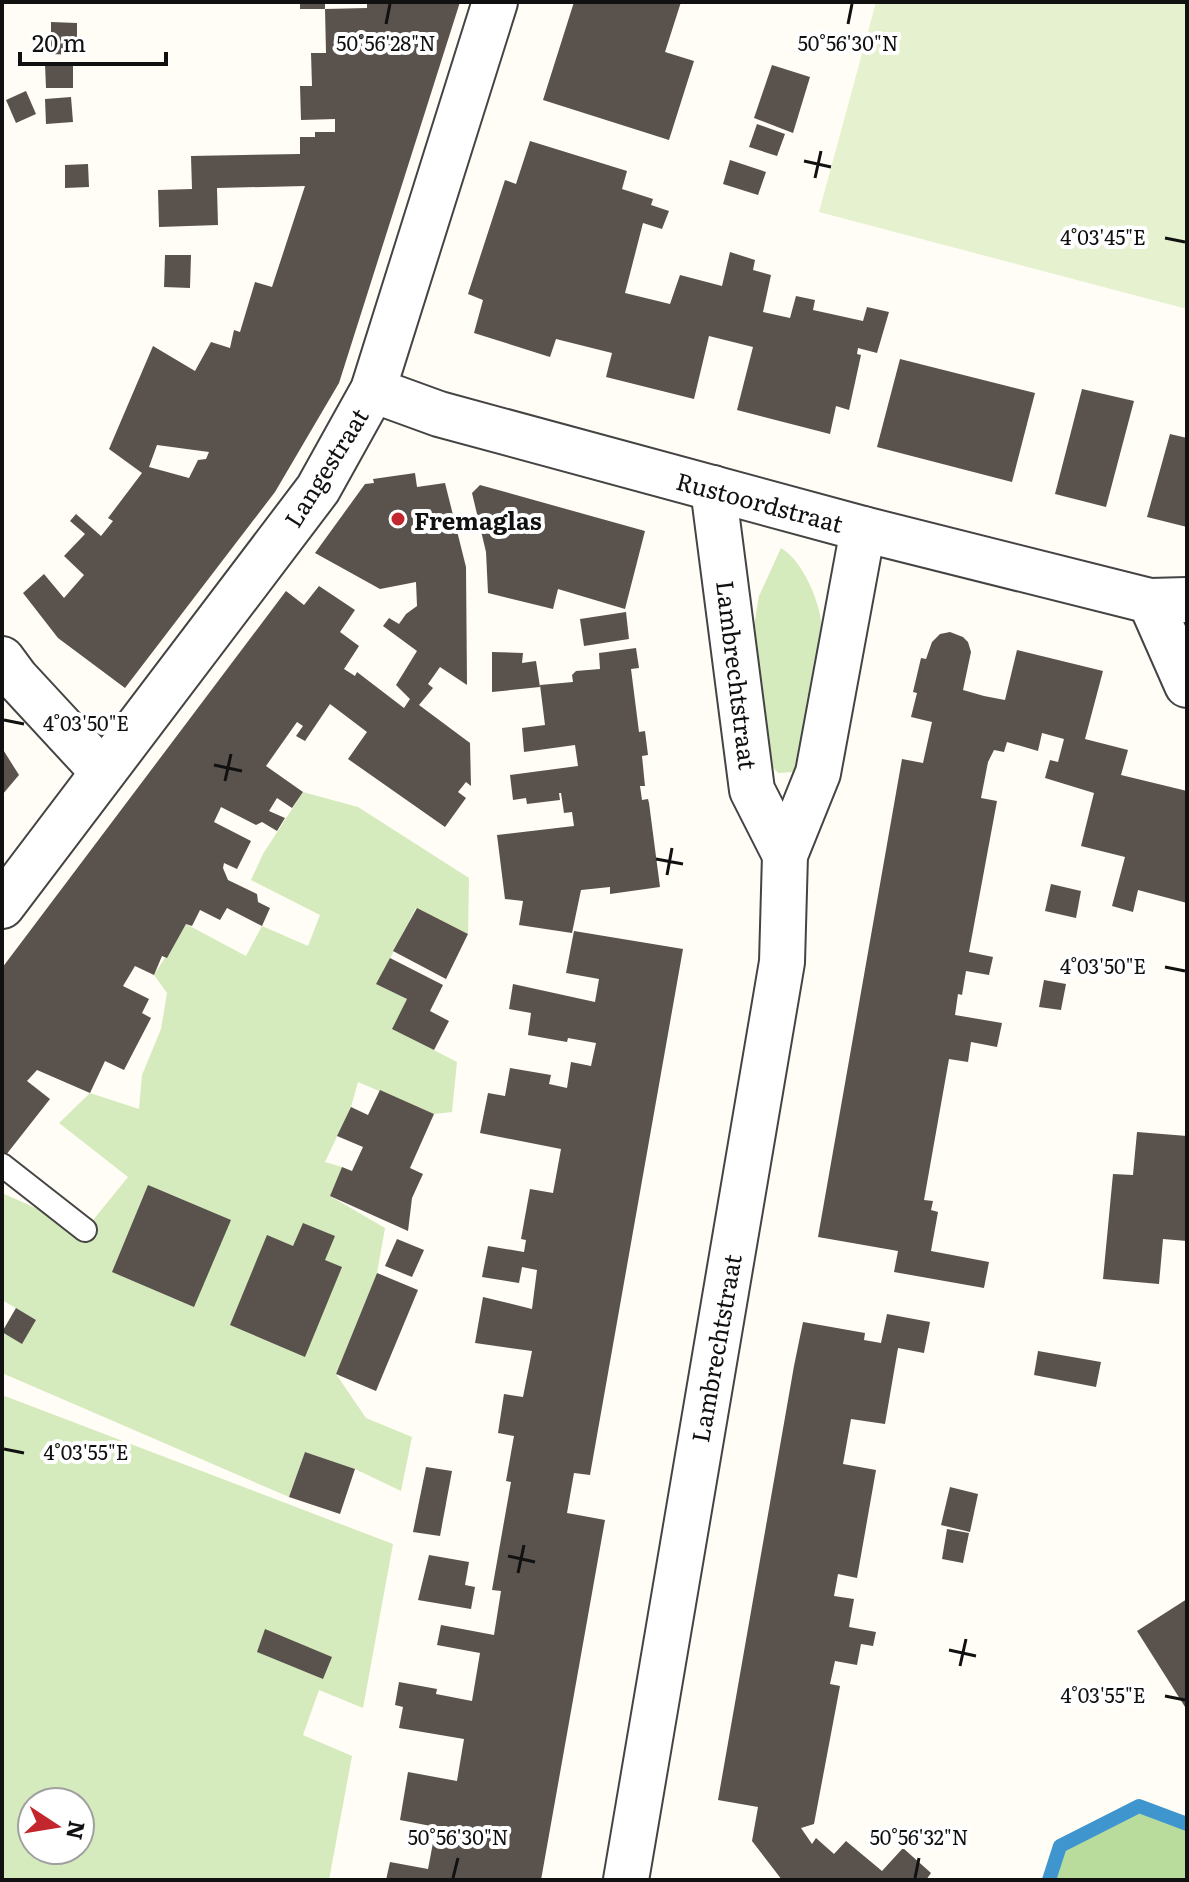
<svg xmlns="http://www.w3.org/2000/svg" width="1189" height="1882" font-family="Literata,serif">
	<rect width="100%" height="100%" fill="#fffdf5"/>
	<g fill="#d5ebbd" fill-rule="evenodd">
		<path d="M781 548C803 561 820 602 822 628 823 657 806 747 793 772L778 773 771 765 753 632 759 596Z"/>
		<path d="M303 792 358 807 469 878 468 934 416 908 377 984 407 999 393 1029 457 1062 452 1112 434 1114 358 1082 351 1107 325 1162 342 1167 330 1196 385 1228 377 1273 336 1374 366 1418 412 1437 401 1491 355 1469 305 1452 289 1497 2 1373V1332L22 1343 36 1320 2 1300V1193L85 1230 128 1177 59 1123 90 1093 139 1109 142 1075 161 1029 167 993 154 975 186 924 246 956 262 926 308 946 320 915 251 880 263 854Z"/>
		<path d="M2 1395 393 1544 363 1708 319 1690 303 1735 352 1756 329 1880H2ZM32 1802H80V1850H32Z"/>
	</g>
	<path fill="#b9dc9c" d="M1139 1806 1187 1824V1880H1049L1060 1846Z"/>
	<path fill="#e6f2cf" d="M876 2H1187V309L819 212Z"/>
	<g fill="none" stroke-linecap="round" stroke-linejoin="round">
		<path stroke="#3f96cf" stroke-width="14" d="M1049 1880 1060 1846 1139 1806 1187 1824"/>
	</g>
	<g fill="#5a524d" fill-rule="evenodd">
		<path d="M300 2H325V9L367 8V2H460L339 383 275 492 125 688 58 638 23 593 44 574 64 598 84 575 64 556 85 534 70 521 76 514 101 536 113 521 108 518 142 473 109 449 153 346 195 371 211 342 230 348 234 330 240 332 255 282 272 287 305 186 217 188 218 225 159 227 158 190 192 189 191 156 300 154V137H315V132H335V119L301 120 300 86H312L311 53H326L325 9H300ZM157 445 209 452 206 459 198 460 189 478 149 467Z"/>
		<path d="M574 2H681L665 52 694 61 669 140 543 100Z"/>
		<path d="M51 22 77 23V55L51 54Z"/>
		<path d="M73 63V88H46L45 64Z"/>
		<path d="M772 65 810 77 793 133 754 118Z"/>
		<path d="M26 91 36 114 16 123 6 100Z"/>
		<path d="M71 97 73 122 46 124 45 99Z"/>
		<path d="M757 124 785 134 777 156 749 147Z"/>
		<path d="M530 141 627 171 622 189 653 199 651 205 669 211 662 229 643 223 625 293 670 304 680 275 722 286 730 252 755 260 753 270 771 275 763 312 790 318 796 296 815 300 813 310 863 321 867 307 889 312 877 353 858 348 857 354 861 355 849 410 836 406 830 434 737 410 753 347 709 336 694 399 606 377 612 353 556 339 550 357 474 333 483 300 468 294 505 180 516 184Z"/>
		<path d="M730 160 766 172 758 195 723 184Z"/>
		<path d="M88 164 89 187 65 188V165Z"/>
		<path d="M165 255H191L190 288 164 287Z"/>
		<path d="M900 359 1035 393 1012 482 877 447Z"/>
		<path d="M1082 389 1134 401 1106 507 1055 494Z"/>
		<path d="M1170 434 1187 438V527L1147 517Z"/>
		<path d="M415 473 417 487 445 483 466 567 467 685 440 667 428 684 433 688 419 705 470 743 471 786 466 782 458 792 466 798 445 827 348 759 367 732 330 704 305 741 296 736 303 726 297 722 266 766 303 792 292 808 277 798 269 811 285 818 277 831 262 822 256 825 221 807 214 822 251 841 237 869 224 863 223 868 228 880 257 894 258 902 270 908 262 926 227 908 220 920 200 910 192 926 186 924 167 958 162 956 154 975 135 966 123 986 149 999 142 1013 151 1018 124 1070 105 1061 90 1093 37 1070 27 1081 50 1099 2 1160V968L286 591 304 605 319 586 355 610 340 632 359 646 344 669 355 676 357 672 404 708 410 699 396 685 417 651 383 626 389 618 399 624 406 614 417 606 416 582 380 589 315 553 365 484 374 483 373 479Z"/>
		<path d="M480 485 645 531 625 609 558 589 553 609 488 593 486 552 472 493Z"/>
		<path d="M626 612 629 639 584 646 580 619Z"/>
		<path d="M950 632 963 637 968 642 971 652 963 690 984 696 1005 700 1017 650 1103 671 1085 739 1128 750 1121 775 1187 791V903L1138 890 1133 912 1112 906 1125 857 1081 846 1094 793 1045 778 1050 760 1058 762 1064 739 1042 733 1038 751 1007 742 1004 752 994 750 988 762 981 798 997 801 969 952 993 957 989 975 966 971 962 995 958 994 955 1015 1002 1023 997 1047 971 1042 968 1062 949 1059 924 1200 933 1201 931 1210 938 1212 931 1251 989 1262 984 1288 894 1272 898 1251 818 1237 902 759 923 763 932 722 911 717 917 693 913 692 921 658 926 659 932 642 940 634Z"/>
		<path d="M636 648 639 668 631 669 639 732 645 731 648 755 642 756 645 786H640L642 800 648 799 649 803 660 887 610 894V887L581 890 572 933 519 925 523 901 505 899 497 835 574 826 572 812 564 813 561 793H559L560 800 527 804 526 798 513 800 510 775 578 766 575 745 524 752 522 728 545 725 540 685 573 682 572 675 576 671 600 669 599 653Z"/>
		<path d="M492 652 523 653 522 663 536 661 540 687 492 692Z"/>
		<path d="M2 748 19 775 2 795Z"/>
		<path d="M1051 884 1081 891 1076 918 1045 911Z"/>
		<path d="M417 908 468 934 446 979 393 951Z"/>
		<path d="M574 931 683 949 590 1475 574 1473 567 1513 605 1520 541 1880H386L390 1862 428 1869 436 1827 400 1820 408 1772 457 1781 464 1739 399 1728 403 1707 395 1705 399 1682 437 1689 436 1694 472 1701 480 1653 437 1645 441 1625 494 1635 501 1591 492 1590 511 1482 506 1481 514 1436 498 1433 504 1394 523 1397 532 1351 475 1343 483 1297 532 1309 537 1270 522 1267 519 1283 482 1277 488 1246 524 1252 526 1240 521 1239 530 1189 553 1193 561 1149 480 1133 488 1093 505 1096 510 1068 551 1075 549 1084 567 1088 571 1062 591 1066 596 1043 568 1038 567 1042 528 1035 531 1013 509 1009 513 984 595 1002 599 979 566 973Z"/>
		<path d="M390 958 443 985 430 1011 449 1021 434 1050 392 1029 407 999 376 984Z"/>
		<path d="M1044 980 1066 984 1061 1010 1039 1007Z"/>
		<path d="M380 1090 434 1114 410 1168 423 1174 412 1198 408 1231 330 1196 342 1167 352 1171 363 1147 337 1136 351 1107 368 1115Z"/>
		<path d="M1137 1132 1187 1136V1241L1163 1239 1159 1284 1103 1279 1113 1174 1133 1175Z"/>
		<path d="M148 1185 231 1220 194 1307 112 1272Z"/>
		<path d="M303 1223 335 1236 325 1260 342 1267 305 1357 230 1325 267 1235 293 1246Z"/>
		<path d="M397 1239 424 1250 412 1277 385 1266Z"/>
		<path d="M377 1273 418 1290 376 1391 336 1374Z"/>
		<path d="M16 1308 36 1320 22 1344 2 1332Z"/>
		<path d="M887 1314 930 1322 924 1353 898 1348 885 1424 851 1419 843 1464 876 1470 857 1578 838 1574 834 1596 854 1599 849 1627 876 1632 873 1646 861 1644 857 1665 835 1661 830 1684 840 1686 814 1824 801 1828 812 1844 816 1838 834 1854 846 1841 882 1871 903 1848 931 1873 926 1880H782L752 1841 758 1807 718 1800 794 1366 803 1322 865 1333 864 1340 881 1343Z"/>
		<path d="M1038 1351 1101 1362 1096 1387 1034 1375Z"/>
		<path d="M305 1452 355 1469 340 1514 289 1497Z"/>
		<path d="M426 1467 452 1471 440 1536 413 1532Z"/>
		<path d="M950 1487 978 1494 970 1532 941 1525Z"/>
		<path d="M947 1529 969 1533 963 1563 942 1559Z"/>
		<path d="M429 1555 469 1562 465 1585 475 1587 471 1609 418 1600Z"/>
		<path d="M1187 1599V1710L1137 1631Z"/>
		<path d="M265 1629 332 1657 323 1679 257 1652Z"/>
	</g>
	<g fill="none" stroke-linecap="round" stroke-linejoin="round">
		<defs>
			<path id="lane" d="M2 1165 85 1230"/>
			<g id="street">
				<path d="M373 390 439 414 863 529 1150 601 1187 600"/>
				<path d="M713 488 752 790 785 855"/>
				<path d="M1150 601 1187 685"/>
				<path d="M2 659 16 678 103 772"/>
				<path d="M2 906 318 489 373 390 495 2"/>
				<path d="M626 1880 782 962 785 855 818 773 863 529"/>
			</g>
		</defs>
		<use href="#lane" stroke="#444" stroke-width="26"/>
		<use href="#street" stroke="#444" stroke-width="48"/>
		<use href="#lane" stroke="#fff" stroke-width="22"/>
		<use href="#street" stroke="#fff" stroke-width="44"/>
	</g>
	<path fill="none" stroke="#111" stroke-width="3" d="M386 24 390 4M848 24 852 4M804 161 831 167M815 178 821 151M1165 238 1185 242M4 720 24 724M214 765 242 771M225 781 231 754M656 859 683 864M667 875 672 848M1165 967 1185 971M4 1449 24 1453M508 1556 535 1562M518 1573 524 1545M949 1650 976 1656M960 1666 966 1639M1165 1696 1185 1700M453 1878 458 1858M915 1878 919 1858"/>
	<circle fill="#c4262e" stroke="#fff" stroke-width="3" cx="398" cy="519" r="8"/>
	<g text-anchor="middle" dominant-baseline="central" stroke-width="8" stroke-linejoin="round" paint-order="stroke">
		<g font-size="24" fill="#111" stroke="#fff">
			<text transform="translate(325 467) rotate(-58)">Langestraat</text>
			<text transform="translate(760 501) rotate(15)">Rustoordstraat</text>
			<text transform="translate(738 675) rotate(83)">Lambrechtstraat</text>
			<text transform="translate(715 1348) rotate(-80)">Lambrechtstraat</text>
		</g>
		<g font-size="24" font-weight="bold" fill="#111" stroke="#fff" text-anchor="start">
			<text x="414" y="519">Fremaglas</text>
		</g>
	</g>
	<g font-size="20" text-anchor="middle" fill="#111" stroke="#fff" stroke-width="8" stroke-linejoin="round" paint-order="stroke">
		<text x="386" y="51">50°56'28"N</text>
		<text x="848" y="51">50°56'30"N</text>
		<text x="1103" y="245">4°03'45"E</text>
		<text x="86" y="731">4°03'50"E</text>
		<text x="1103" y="974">4°03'50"E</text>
		<text x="86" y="1460">4°03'55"E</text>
		<text x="1103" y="1703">4°03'55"E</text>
		<text x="458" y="1845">50°56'30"N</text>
		<text x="919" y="1845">50°56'32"N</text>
	</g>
	<rect width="1189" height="1882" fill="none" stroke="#111111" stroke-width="8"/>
	<g transform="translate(56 1826) rotate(102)"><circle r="38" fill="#ffffff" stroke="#a0a0a0" stroke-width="2"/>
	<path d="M0-6L14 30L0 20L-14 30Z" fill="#c4262e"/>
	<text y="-12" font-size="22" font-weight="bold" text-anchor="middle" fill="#111111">N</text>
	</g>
	<path d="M20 52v12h146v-12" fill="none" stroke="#111111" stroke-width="4"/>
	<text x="32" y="52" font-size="24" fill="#111111" stroke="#ffffff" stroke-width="6" paint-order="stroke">20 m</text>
</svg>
